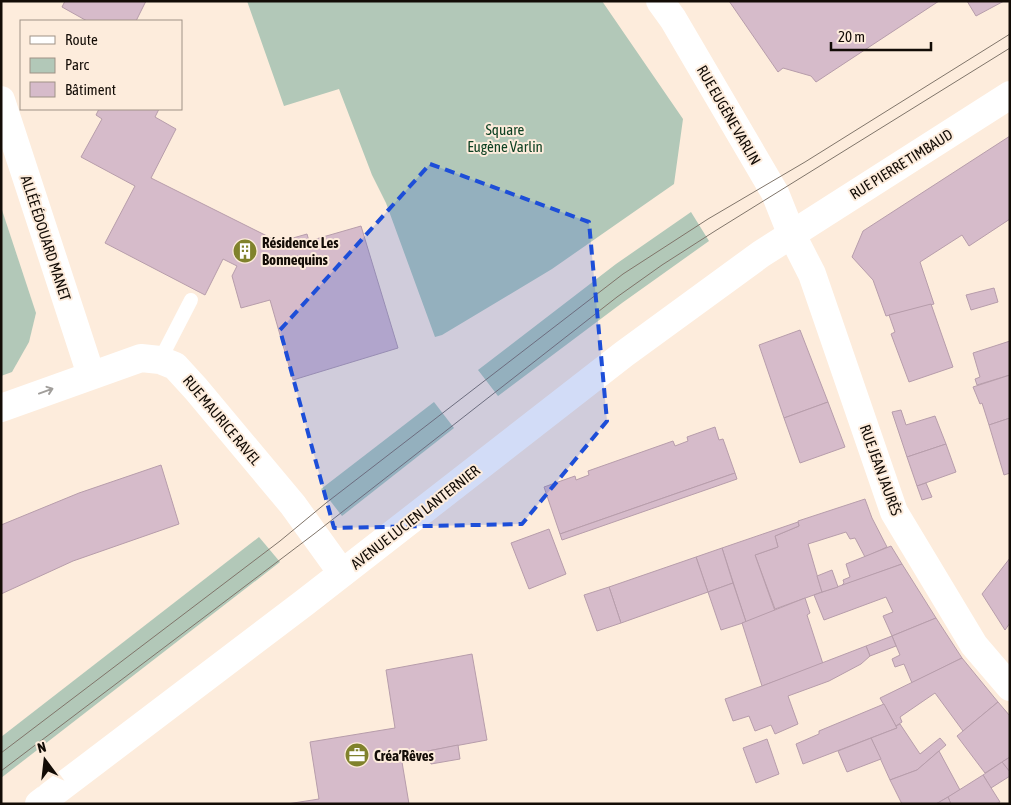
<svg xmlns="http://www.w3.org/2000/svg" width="1011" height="805" font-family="'Asap Condensed',sans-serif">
	<rect width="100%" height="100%" fill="#fdecdc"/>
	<g fill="#b2c8b8">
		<path d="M247 1H602L683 119 674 184 552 269 442 335 435 337 386 203 372 175 339 89 284 106Z"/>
		<path d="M1 207 36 313 29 342 12 372 1 376Z"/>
		<path d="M691 212 709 241 622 303 498 396 478 370 616 264Z"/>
		<path d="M434 402 454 428 342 516 321 489Z"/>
		<path d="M259 537 280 562 1 778V737Z"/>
	</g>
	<g fill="#d6bbca" stroke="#b79dab">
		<path d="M65 1H146L136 21H87L62 7Z"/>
		<path d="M729 1H939L816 82 811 76 783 68 778 72Z"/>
		<path d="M967 1H1004L976 16Z"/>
		<path d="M99 109H159L155 117 176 129 151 178 279 242 307 234 309 241 361 226 398 348 293 380 270 300 241 308 232 276 237 266 223 259 205 295 105 243 135 186 81 157 102 119 96 115Z"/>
		<path d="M1010 136V219L969 246 962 235 920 262 934 304 886 316 873 280 852 257 863 231Z"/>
		<path d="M994 288 998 302 971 310 966 295Z"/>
		<path d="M931 304 953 367 909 382 891 334 895 332 889 315Z"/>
		<path d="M800 330 828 402 784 418 759 345Z"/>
		<path d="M1010 341V375L977 385 975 379 980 377 973 353Z"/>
		<path d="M1010 375V418L989 425 982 403 980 404 973 387Z"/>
		<path d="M828 402 845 447 800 463 784 418Z"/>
		<path d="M901 410 906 425 935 416 946 444 907 457 892 412Z"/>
		<path d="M1010 418V473L1004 475 989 425Z"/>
		<path d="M715 427 719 440 723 439 735 473 560 534 544 487 575 476 576 480 589 475 588 471 673 441 675 446 688 441 687 437Z"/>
		<path d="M946 444 956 472 917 486 907 457Z"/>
		<path d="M161 465 179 524 73 561 1 594V525L79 493Z"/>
		<path d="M735 473 737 479 562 540 560 534Z"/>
		<path d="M926 483 932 497 922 500 917 486Z"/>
		<path d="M865 499 872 518 887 547 865 557 855 538 850 539 846 532 808 544 822 592 775 609 755 555 778 547 775 536 799 526 798 521Z"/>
		<path d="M798 522 799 526 775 536 778 547 755 555 775 611 746 622 722 548Z"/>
		<path d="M549 529 566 574 529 589 511 543Z"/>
		<path d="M891 546 902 564 841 586 844 583 843 580 850 577 846 564Z"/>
		<path d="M722 548 733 583 708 592 696 557Z"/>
		<path d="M696 557 708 592 621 623 609 587Z"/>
		<path d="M1010 558V623L1005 630 982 594Z"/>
		<path d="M902 564 936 618 892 636 883 616 893 612 886 597 824 620 814 595Z"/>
		<path d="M832 570 838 587 822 592 817 576Z"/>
		<path d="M733 583 746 622 721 630 708 592Z"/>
		<path d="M609 587 621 623 597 631 584 595Z"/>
		<path d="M805 598 810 613 807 615 823 664 762 686 742 623Z"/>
		<path d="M936 618 962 658 912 683 904 664 895 667 892 659 900 655 892 636Z"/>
		<path d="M892 636 896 646 870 656 866 646Z"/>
		<path d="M866 646 870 656 861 664 829 681 788 696 798 724 775 734 771 725 755 731 749 716 733 721 725 699 762 686Z"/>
		<path d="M472 654 487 740 401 756 409 804H287L319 799 310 742 395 728 386 670Z"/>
		<path d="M962 658 998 702 963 731 935 693 900 717 902 722 896 726 880 698Z"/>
		<path d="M998 702 1010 716V757L985 773 957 736Z"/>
		<path d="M884 704 897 728 803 764 796 744 819 734V731Z"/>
		<path d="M900 724 920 754 940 738 946 745 917 770 890 780 871 738 897 728 896 726Z"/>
		<path d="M871 738 881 759 847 772 838 751Z"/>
		<path d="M767 739 779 774 756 783 743 748Z"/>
		<path d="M458 745 460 759 431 764 428 751Z"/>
		<path d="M939 751 960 790 936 804H902L890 780 917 770Z"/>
		<path d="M1010 757V772L1002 762Z"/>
		<path d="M1002 762 1010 772V776L991 788 983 775Z"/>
		<path d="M983 775 1000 802 996 804H951L948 797Z"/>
		<path d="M948 797 951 804H936Z"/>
	</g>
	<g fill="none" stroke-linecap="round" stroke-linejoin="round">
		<path stroke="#fff" stroke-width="14" d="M160 360 191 300"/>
		<g stroke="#fff" stroke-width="28">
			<path d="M660 1 673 19 775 193 791 233"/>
			<path d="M1 100 91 375"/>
			<path d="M1 408 141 358 160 360 175 366 196 389 293 505 342 573"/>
		</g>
		<g stroke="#fff" stroke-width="28">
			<path d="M791 233 812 274 894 512 974 645 1010 687"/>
			<path d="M39 804 304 603 624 354 761 254 1010 95"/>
		</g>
		<g stroke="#80756a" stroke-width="1">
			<path d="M1 753 280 541 326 503 623 274 708 219 805 162 1010 34"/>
			<path d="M1 771 314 534 617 297 662 265 715 231 1010 48"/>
		</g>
	</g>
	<defs><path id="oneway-shaft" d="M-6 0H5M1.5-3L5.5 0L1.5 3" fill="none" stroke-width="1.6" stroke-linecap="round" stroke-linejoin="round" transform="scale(1.25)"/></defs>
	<use stroke="#a19e9b" href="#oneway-shaft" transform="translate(46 391) rotate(-20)"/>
	<path fill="#1d4ed8" fill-opacity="0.2" stroke="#1d4ed8" stroke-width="4" stroke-dasharray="10 6" stroke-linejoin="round" d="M430 164 589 222 607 421 522 524 334 528 280 330Z"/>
	<defs>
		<symbol id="building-disc" viewBox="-11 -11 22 22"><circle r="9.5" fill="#80822c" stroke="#fdecdc"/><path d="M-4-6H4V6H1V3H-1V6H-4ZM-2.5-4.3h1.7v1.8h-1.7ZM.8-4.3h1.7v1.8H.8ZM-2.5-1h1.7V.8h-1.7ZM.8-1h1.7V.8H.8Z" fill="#fff"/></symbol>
		<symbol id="office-disc" viewBox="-11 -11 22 22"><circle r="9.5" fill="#80822c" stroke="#fdecdc"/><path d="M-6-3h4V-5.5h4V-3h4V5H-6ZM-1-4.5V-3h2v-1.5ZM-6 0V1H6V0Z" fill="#fff"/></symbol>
	</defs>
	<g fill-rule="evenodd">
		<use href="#building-disc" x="231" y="237" width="28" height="28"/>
		<use href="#office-disc" x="343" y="741" width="28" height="28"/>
	</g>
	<g text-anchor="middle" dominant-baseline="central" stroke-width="4" stroke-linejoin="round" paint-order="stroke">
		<g font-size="15" fill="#130c06" stroke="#fdecdc">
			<text transform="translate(729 115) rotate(60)">RUE EUGÈNE VARLIN</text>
			<text transform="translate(901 164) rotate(-32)">RUE PIERRE TIMBAUD</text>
			<text transform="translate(46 238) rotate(72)">ALLÉE ÉDOUARD MANET</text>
			<text transform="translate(222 420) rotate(50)">RUE MAURICE RAVEL</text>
			<text transform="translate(881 470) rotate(70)">RUE JEAN JAURÈS</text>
			<text transform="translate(415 517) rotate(-38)">AVENUE LUCIEN LANTERNIER</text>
		</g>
		<g font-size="15" fill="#0e4123" stroke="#fdecdc">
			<text x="505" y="129">Square<tspan x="505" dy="17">Eugène Varlin</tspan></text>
		</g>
		<g font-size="15" font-weight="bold" fill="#130c06" stroke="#fdecdc" text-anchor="start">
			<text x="262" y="242">Résidence Les<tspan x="262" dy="17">Bonnequins</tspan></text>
			<text x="374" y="755">Créa’Rêves</text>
		</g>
	</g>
	<rect width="1011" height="805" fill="none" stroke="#130c06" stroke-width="5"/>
	<rect x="20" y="20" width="162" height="90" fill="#fdecdc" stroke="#9f9286"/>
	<rect x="30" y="36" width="25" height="8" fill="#ffffff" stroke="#9f9286"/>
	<text x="65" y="45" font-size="15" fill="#130c06">Route</text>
	<rect x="30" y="58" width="25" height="15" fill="#b2c8b8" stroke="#9f9286"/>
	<text x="65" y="70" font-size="15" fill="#130c06">Parc</text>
	<rect x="30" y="82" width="25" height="15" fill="#d6bbca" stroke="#9f9286"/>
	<text x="65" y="95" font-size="15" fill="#130c06">Bâtiment</text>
	<g transform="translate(45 760) rotate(345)" stroke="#fdecdc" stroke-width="4" paint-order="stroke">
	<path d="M0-4L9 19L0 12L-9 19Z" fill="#130c06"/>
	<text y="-8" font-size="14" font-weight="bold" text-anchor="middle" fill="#130c06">N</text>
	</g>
	<path d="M831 42v8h100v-8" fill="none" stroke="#130c06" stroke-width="2.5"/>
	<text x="838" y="42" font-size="15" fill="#130c06" stroke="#fdecdc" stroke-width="4" paint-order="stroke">20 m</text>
</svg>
